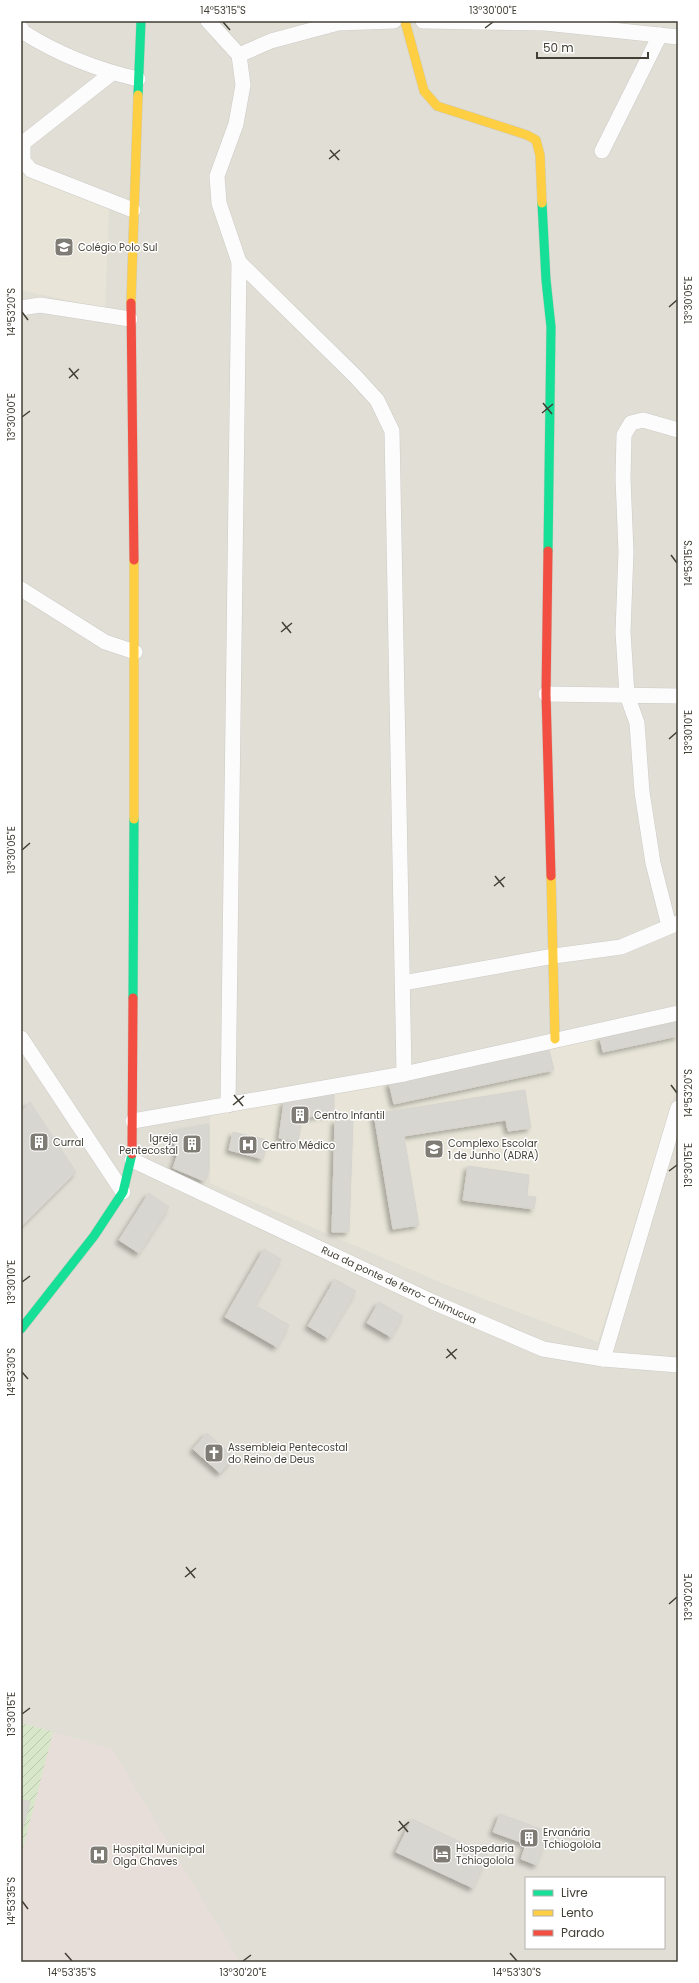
<svg xmlns="http://www.w3.org/2000/svg" width="699" height="1983" font-family="Poppins,sans-serif">
	<defs>
		<pattern id="garden-furrows" width="10" height="10" patternUnits="userSpaceOnUse"><rect width="10" height="10" fill="#d8e7ca"/><path d="M-1 1l2-2M0 10L10 0M9 11l2-2" fill="none" stroke="#bbc7ae"/></pattern>
		<filter id="shadow"><feDropShadow dx="-3.5" dy="3.5" stdDeviation="2" flood-color="#0004"/></filter>
	</defs>
	<rect width="100%" height="100%" fill="#eeede8"/>
	<path fill="#e1dfd5" fill-rule="evenodd" d="M21 21H678V1962H21ZM526 1878H664V1948H526Z"/>
	<g fill="#e8e5d8">
		<path d="M21 168 109 204 105 309 21 290Z"/>
		<path d="M678 1022V1083L598 1342 442 1283 210 1183V1115L389 1083Z"/>
	</g>
	<path fill="#e8ded9" d="M21 1723 112 1749 240 1962H21Z"/>
	<path fill="url(#garden-furrows)" d="M21 1723 53 1732 21 1856V1834L30 1802 21 1799Z"/>
	<g fill="#d7d6d0" stroke="#d6d4ce" filter="url(#shadow)">
		<path d="M678 1022V1036L603 1052 600 1038Z"/>
		<path d="M549 1049 554 1070 394 1104 389 1083Z"/>
		<path d="M525 1090 531 1128 508 1131 506 1120 404 1136 419 1225 393 1229 374 1114Z"/>
		<path d="M334 1093V1113L302 1118 298 1142 279 1138 284 1102Z"/>
		<path d="M30 1102 76 1172 21 1227V1112Z"/>
		<path d="M335 1120 353 1121 349 1232H332Z"/>
		<path d="M209 1124V1169L204 1181 173 1168 177 1156 173 1131Z"/>
		<path d="M233 1132 268 1140 263 1159 229 1150Z"/>
		<path d="M468 1166 529 1175 527 1196 536 1197 534 1209 463 1200Z"/>
		<path d="M149 1193 169 1207 139 1253 119 1240Z"/>
		<path d="M264 1249 281 1259 255 1305 289 1325 277 1347 225 1317Z"/>
		<path d="M335 1279 356 1291 328 1338 308 1326Z"/>
		<path d="M379 1302 403 1316 391 1337 367 1323Z"/>
		<path d="M207 1433 234 1457 220 1473 193 1449Z"/>
		<path d="M21 1799 30 1802 21 1834Z"/>
		<path d="M500 1814 549 1832 537 1865 521 1859 526 1844 493 1832Z"/>
		<path d="M412 1819 488 1855 473 1888 396 1852Z"/>
	</g>
	<g fill="none" stroke-linecap="round" stroke-linejoin="round">
		<defs>
			<g id="street">
				<path d="M208 21 239 55 243 85 236 124 217 176 219 203 239 262 228 1105"/>
				<path d="M423 21 545 23 678 37"/>
				<path d="M21 28 23 32C58 54 98 70 138 79"/>
				<path d="M239 55 271 41 338 23 394 21"/>
				<path d="M23 143V161L31 170 133 210"/>
				<path d="M23 143 112 73"/>
				<path d="M602 151 660 35"/>
				<path d="M239 262 355 376 377 400 392 431 404 1074"/>
				<path d="M21 308 40 305 130 319"/>
				<path d="M21 589 105 642 135 652"/>
				<path d="M546 694 678 696"/>
				<path d="M669 926 653 863 642 792 637 723 627 695 623 632 626 552 623 478 624 435 631 423 643 420 678 430"/>
				<path d="M403 983 554 956 621 947 678 923"/>
				<path d="M21 1038 123 1192"/>
				<path d="M133 1121 404 1074 678 1013"/>
				<path d="M132 1160 433 1302 543 1349 603 1359 678 1365"/>
				<path d="M603 1359 678 1108"/>
			</g>
			<g id="fast">
				<path d="M138 95 141 21"/>
				<path d="M542 203 546 280 551 327 548 551"/>
				<path d="M133 998 134 819"/>
				<path d="M21 1329 94 1236 123 1192 132 1154"/>
			</g>
			<g id="slow">
				<path d="M405 21 424 91 437 106 527 135 536 140 540 155 542 203"/>
				<path d="M131 303 138 95"/>
				<path d="M134 560V819"/>
				<path d="M551 876 555 1039"/>
			</g>
			<g id="jam">
				<path d="M131 303 134 560"/>
				<path d="M548 551 546 694 551 876"/>
				<path d="M132 1154 133 998"/>
			</g>
		</defs>
		<use href="#street" stroke="#cccac5" stroke-width="16"/>
		<use href="#fast" stroke="#cccabf" stroke-width="10"/>
		<use href="#slow" stroke="#cccabf" stroke-width="10"/>
		<use href="#jam" stroke="#cccabf" stroke-width="10"/>
		<use href="#street" stroke="#fcfcfc" stroke-width="15"/>
		<use href="#fast" stroke="#16e098" stroke-width="9"/>
		<use href="#slow" stroke="#ffcf43" stroke-width="9"/>
		<use href="#jam" stroke="#f24e42" stroke-width="9"/>
	</g>
	<path fill="none" stroke="#423f35" stroke-width="1.5" d="M223 22 230 30M485 28 493 22M330 150 339 160M329 159 340 150M669 307 677 300M22 312 28 320M69 368 78 379M69 378 79 369M543 403 552 414M542 413 553 404M22 417 30 411M671 555 677 563M282 622 291 633M281 632 292 623M669 739 677 732M22 850 30 843M495 876 504 887M494 886 505 877M671 1085 677 1093M234 1095 243 1106M233 1105 244 1096M669 1171 677 1165M22 1282 30 1276M447 1349 456 1359M446 1358 457 1349M22 1372 28 1379M186 1567 195 1578M185 1577 196 1568M669 1604 677 1597M22 1714 30 1708M399 1821 408 1832M398 1831 409 1822M22 1901 28 1909M65 1953 72 1961M510 1953 517 1961M243 1961 251 1955"/>
	<defs>
		<symbol id="school-square" viewBox="-11 -11 22 22"><rect x="-9" y="-9" width="18" height="18" rx="4" fill="#7e7c74" stroke="#fff"/><path d="M0-5L7-2L0 1L-7-2ZM-4 1L0 2.5L4 1V4Q0 6-4 4Z" fill="#fff"/></symbol>
		<symbol id="building-square" viewBox="-11 -11 22 22"><rect x="-9" y="-9" width="18" height="18" rx="4" fill="#7e7c74" stroke="#fff"/><path d="M-4-6H4V6H1V3H-1V6H-4ZM-2.5-4.3h1.7v1.8h-1.7ZM.8-4.3h1.7v1.8H.8ZM-2.5-1h1.7V.8h-1.7ZM.8-1h1.7V.8H.8Z" fill="#fff"/></symbol>
		<symbol id="hospital-square" viewBox="-11 -11 22 22"><rect x="-9" y="-9" width="18" height="18" rx="4" fill="#7e7c74" stroke="#fff"/><path d="M-5-5h3v3.5h4V-5h3V5h-3V1.5h-4V5h-3Z" fill="#fff"/></symbol>
		<symbol id="church-square" viewBox="-11 -11 22 22"><rect x="-9" y="-9" width="18" height="18" rx="4" fill="#7e7c74" stroke="#fff"/><path d="M-1.2-6h2.4v3.5h3.3v2.4h-3.3V6h-2.4V-.1h-3.3v-2.4h3.3Z" fill="#fff"/></symbol>
		<symbol id="hotel-square" viewBox="-11 -11 22 22"><rect x="-9" y="-9" width="18" height="18" rx="4" fill="#7e7c74" stroke="#fff"/><path d="M-6-4.5h1.5V1H6V5H4.5V3h-9V5H-6ZM-4 0a1.8 1.8 0 1 1 3.6 0ZM.5 0V-2.5h3Q6-2.5 6 0Z" fill="#fff"/></symbol>
	</defs>
	<g fill-rule="evenodd">
		<use href="#school-square" x="53" y="236" width="22" height="22"/>
		<use href="#building-square" x="289" y="1104" width="22" height="22"/>
		<use href="#building-square" x="28" y="1131" width="22" height="22"/>
		<use href="#building-square" x="181" y="1133" width="22" height="22"/>
		<use href="#hospital-square" x="237" y="1134" width="22" height="22"/>
		<use href="#school-square" x="423" y="1138" width="22" height="22"/>
		<use href="#church-square" x="203" y="1442" width="22" height="22"/>
		<use href="#building-square" x="518" y="1827" width="22" height="22"/>
		<use href="#hotel-square" x="431" y="1843" width="22" height="22"/>
		<use href="#hospital-square" x="88" y="1844" width="22" height="22"/>
	</g>
	<g text-anchor="middle" dominant-baseline="central" stroke-width="3" stroke-linejoin="round" paint-order="stroke">
		<g font-size="10" fill="#423f35" stroke="#fff" text-anchor="start">
			<text x="78" y="247">Colégio Polo Sul</text>
			<text x="314" y="1115">Centro Infantil</text>
			<text x="178" y="1138" text-anchor="end">Igreja<tspan x="178" dy="12">Pentecostal</tspan></text>
			<text x="53" y="1142">Curral</text>
			<text x="448" y="1143">Complexo Escolar<tspan x="448" dy="12">1 de Junho (ADRA)</tspan></text>
			<text x="262" y="1145">Centro Médico</text>
			<text x="228" y="1447">Assembleia Pentecostal<tspan x="228" dy="12">do Reino de Deus</tspan></text>
			<text x="543" y="1832">Ervanária<tspan x="543" dy="12">Tchiogolola</tspan></text>
			<text x="456" y="1848">Hospedaria<tspan x="456" dy="12">Tchiogolola</tspan></text>
			<text x="113" y="1849">Hospital Municipal<tspan x="113" dy="12">Olga Chaves</tspan></text>
		</g>
		<g font-size="10" fill="#423f35" stroke="#fff">
			<text transform="translate(399 1285) rotate(25)">Rua da ponte de ferro- Chimucua</text>
		</g>
	</g>
	<rect width="699" height="1983" fill="none" stroke="#ffffff" stroke-width="44"/>
	<rect x="525" y="1877" width="140" height="72" fill="#ffffff" stroke="#b3b2ae"/>
	<rect x="533" y="1890" width="20" height="6" fill="#16e098" stroke="#b3b2ae"/>
	<text x="561" y="1897" font-size="12" fill="#423f35">Livre</text>
	<rect x="533" y="1910" width="20" height="6" fill="#ffcf43" stroke="#b3b2ae"/>
	<text x="561" y="1917" font-size="12" fill="#423f35">Lento</text>
	<rect x="533" y="1930" width="20" height="6" fill="#f24e42" stroke="#b3b2ae"/>
	<text x="561" y="1937" font-size="12" fill="#423f35">Parado</text>
	<path d="M537 52v6h111v-6" fill="none" stroke="#423f35" stroke-width="2"/>
	<text x="543" y="52" font-size="12" fill="#423f35" stroke="#ffffff" stroke-width="3" paint-order="stroke">50 m</text>
	<rect x="22" y="22" width="655" height="1939" fill="none" stroke="#423f35" stroke-width="1.5"/>
	<g font-size="10" text-anchor="middle" fill="#423f35">
		<text x="223" y="14">14°53'15"S</text>
		<text x="493" y="14">13°30'00"E</text>
		<text transform="translate(688 300) rotate(-90)" y="4">13°30'05"E</text>
		<text transform="translate(11 312) rotate(-90)" y="4">14°53'20"S</text>
		<text transform="translate(11 417) rotate(-90)" y="4">13°30'00"E</text>
		<text transform="translate(688 563) rotate(-90)" y="4">14°53'15"S</text>
		<text transform="translate(688 732) rotate(-90)" y="4">13°30'10"E</text>
		<text transform="translate(11 850) rotate(-90)" y="4">13°30'05"E</text>
		<text transform="translate(688 1093) rotate(-90)" y="4">14°53'20"S</text>
		<text transform="translate(688 1165) rotate(-90)" y="4">13°30'15"E</text>
		<text transform="translate(11 1282) rotate(-90)" y="4">13°30'10"E</text>
		<text transform="translate(11 1372) rotate(-90)" y="4">14°53'30"S</text>
		<text transform="translate(688 1597) rotate(-90)" y="4">13°30'20"E</text>
		<text transform="translate(11 1714) rotate(-90)" y="4">13°30'15"E</text>
		<text transform="translate(11 1901) rotate(-90)" y="4">14°53'35"S</text>
		<text x="72" y="1976">14°53'35"S</text>
		<text x="243" y="1976">13°30'20"E</text>
		<text x="517" y="1976">14°53'30"S</text>
	</g>
</svg>
